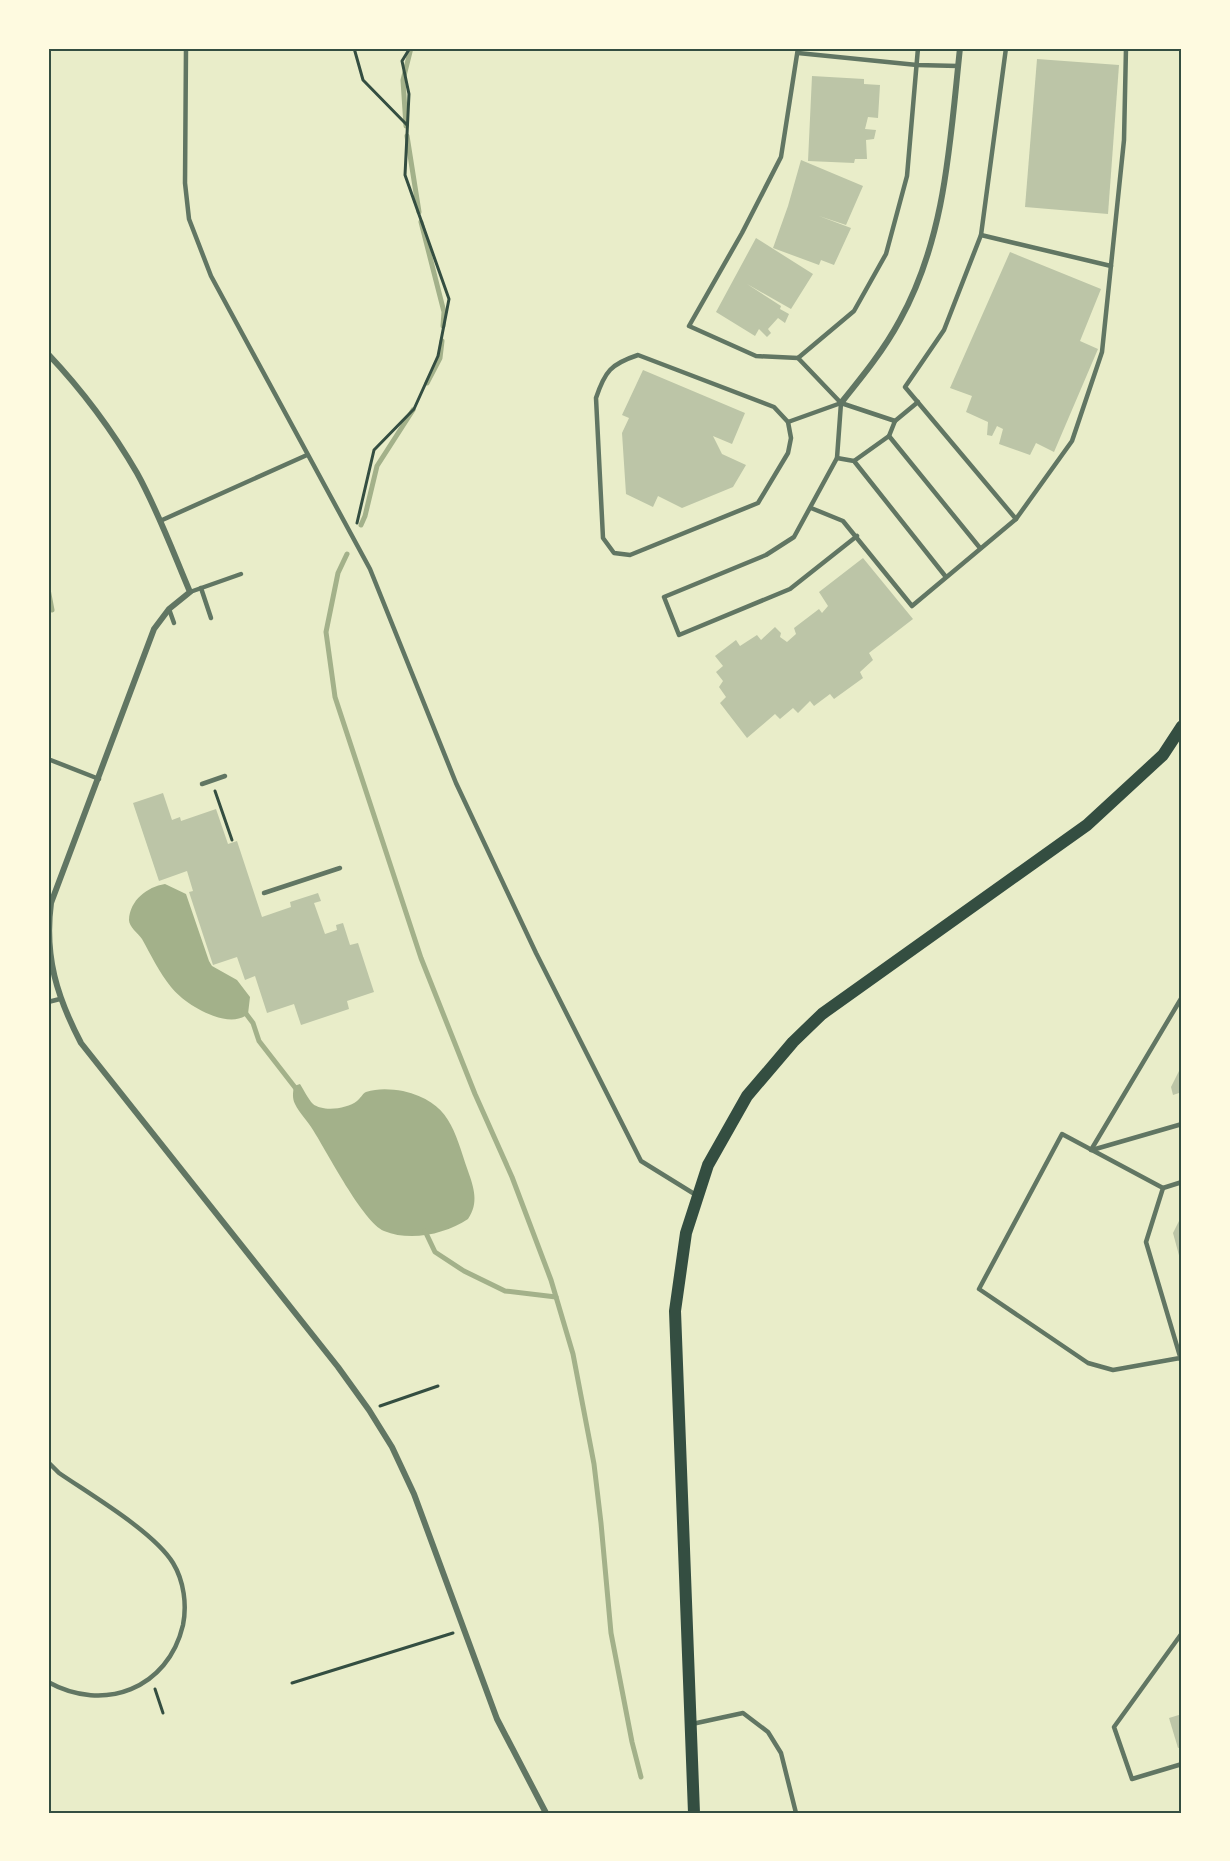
<svg xmlns="http://www.w3.org/2000/svg" width="1230" height="1861" font-family="'PT Sans',sans-serif">
	<rect width="100%" height="100%" fill="#e9edc9"/>
	<g fill="#a3b18a">
		<path d="M165 884 186 894 209 961 212 966 237 980 250 997 248 1014C228 1031 184 1004 171 987 159 972 151 955 142 939 138 933 129 927 129 920 130 900 147 887 165 884Z"/>
		<path d="M300 1084C304 1090 308 1099 313 1104 323 1112 347 1109 357 1101 361 1098 362 1094 366 1092 378 1088 391 1089 403 1091 450 1102 454 1130 468 1171 474 1188 479 1203 468 1219 445 1234 411 1242 384 1231 363 1222 327 1152 313 1130 308 1121 299 1113 295 1104 292 1098 293 1092 294 1086Z"/>
	</g>
	<g fill="none" stroke-linecap="round" stroke-linejoin="round">
		<g stroke="#a3b18a" stroke-width="5">
			<path d="M406 126 403 80 411 48"/>
			<path d="M407 136 419 212"/>
			<path d="M421 222 444 312 443 326"/>
			<path d="M427 383 440 358 442 341"/>
			<path d="M361 525 365 516 377 466 413 410"/>
			<path d="M347 554 338 573 326 632 335 697 421 958 475 1094 512 1177 551 1280 573 1354 594 1464 601 1523 611 1633 632 1742 641 1777"/>
			<path d="M48 589 52 610"/>
			<path d="M244 1011 253 1023 259 1041 297 1090"/>
			<path d="M425 1231 435 1252 464 1271 505 1291 556 1297"/>
		</g>
	</g>
	<g fill="#bcc5a7">
		<path d="M1037 59 1119 65 1108 214 1025 207Z"/>
		<path d="M812 76 864 79V84L880 85 878 118 868 117 865 129 876 130 874 139 866 140 867 159H855L854 163 808 161Z"/>
		<path d="M801 160 863 186 846 225 819 216 851 228 834 265 821 260 819 265 773 248 788 206Z"/>
		<path d="M756 238 813 274 791 309 747 284 781 306 780 309 789 314 785 323 778 318 768 329 771 333 767 337 759 329 755 336 716 312Z"/>
		<path d="M1010 252 1101 289 1080 341 1098 349 1054 452 1036 443 1030 455 999 444 1003 429 997 426 992 436 987 435 988 422 966 412 972 396 950 388Z"/>
		<path d="M643 370 745 413 732 444 713 436 722 454 746 465 733 487 682 508 658 496 653 507 626 494 622 433 629 418 622 415Z"/>
		<path d="M863 558 913 619 869 653 873 660 860 672 863 678 834 699 830 694 814 706 810 701 798 713 793 708 780 719 775 714 747 738 720 703 726 697 719 687 723 681 716 672 723 666 715 656 736 640 740 646 757 635 761 640 775 627 781 633 780 637 787 642 796 634 794 628 819 609 822 613 828 606 819 592Z"/>
		<path d="M163 793 172 820 180 817 181 821 216 809 228 844 237 841 262 917 291 907 290 902 318 893 321 901 314 903 325 934 337 930 336 925 343 923 350 945 358 943 374 992 347 1001 349 1009 301 1025 294 1004 267 1013 255 976 245 980 237 957 213 965 189 892 193 891 187 871 159 881 133 803Z"/>
		<path d="M1182 1065V1092L1173 1095 1171 1087Z"/>
		<path d="M1182 1215V1262L1181 1263 1173 1233Z"/>
		<path d="M1182 1714V1747L1178 1748 1169 1718Z"/>
	</g>
	<g fill="none" stroke-linecap="round" stroke-linejoin="round">
		<g stroke="#344e41" stroke-width="3">
			<path d="M354 48 363 80 407 125"/>
			<path d="M357 523 374 450 414 409 438 356 449 299 405 175 409 94 402 61 410 48"/>
			<path d="M215 791 232 840"/>
			<path d="M380 1406 438 1386"/>
			<path d="M292 1683 453 1633"/>
			<path d="M155 1689 163 1713"/>
		</g>
		<g stroke="#617663" stroke-width="4.5">
			<path d="M186 48 185 183 189 219 211 276 370 569 456 783 536 953 641 1161 696 1195"/>
			<path d="M798 48 781 157 742 233 689 326 756 356 798 358 854 311 886 254 907 176 918 48"/>
			<path d="M1006 48 981 235 944 330 905 387 1016 519"/>
			<path d="M798 53 917 65 958 66"/>
			<path d="M981 235 1111 266"/>
			<path d="M638 355 774 407 788 422 791 438 788 453 758 503 630 555 614 553 603 538 596 398C605 371 611 364 638 355Z"/>
			<path d="M798 358 841 403 895 421 889 436"/>
			<path d="M841 403 837 458 794 537 766 555 664 597 679 635 790 589 857 536"/>
			<path d="M895 421 918 402"/>
			<path d="M788 422 841 403"/>
			<path d="M837 458 854 461 946 577"/>
			<path d="M854 461 889 436 980 548"/>
			<path d="M811 508 843 521 912 606 1016 519 1072 441 1102 352 1124 140 1126 48"/>
			<path d="M160 521 307 455"/>
			<path d="M201 588 211 618"/>
			<path d="M190 592 241 574"/>
			<path d="M169 609 174 623"/>
			<path d="M48 759 99 779"/>
			<path d="M202 784 225 776"/>
			<path d="M264 893 340 868"/>
			<path d="M48 1002 60 999"/>
			<path d="M1091 1150 1182 997"/>
			<path d="M1092 1150 1182 1124"/>
			<path d="M1163 1188 1182 1182"/>
			<path d="M1180 1358 1113 1370 1088 1363 979 1289 1062 1134 1163 1188 1146 1242 1182 1363"/>
			<path d="M48 1462 59 1473C91 1495 154 1532 173 1563 184 1581 187 1605 183 1625 168 1689 104 1713 48 1682"/>
			<path d="M1182 1633 1114 1727 1132 1779 1182 1764"/>
			<path d="M692 1724 743 1713 768 1732 781 1753 796 1813"/>
		</g>
		<g stroke="#617663" stroke-width="6">
			<path d="M48 354C82 390 112 430 137 473 158 511 173 552 190 592L169 609 154 629 51 903C44 956 57 997 81 1043L338 1367 369 1410 392 1447 414 1494 497 1719 546 1813"/>
			<path d="M841 403C862 377 884 350 900 320 946 237 950 141 960 48"/>
		</g>
		<path stroke="#344e41" stroke-width="12" d="M694 1813 675 1311 686 1233 708 1165 747 1096 793 1042 822 1014 1087 825 1163 755 1182 726"/>
	</g>
	<rect width="1230" height="1861" fill="none" stroke="#fefae0" stroke-width="99"/>
	<rect x="50" y="50" width="1130" height="1762" fill="none" stroke="#344e41" stroke-width="2"/>
</svg>
